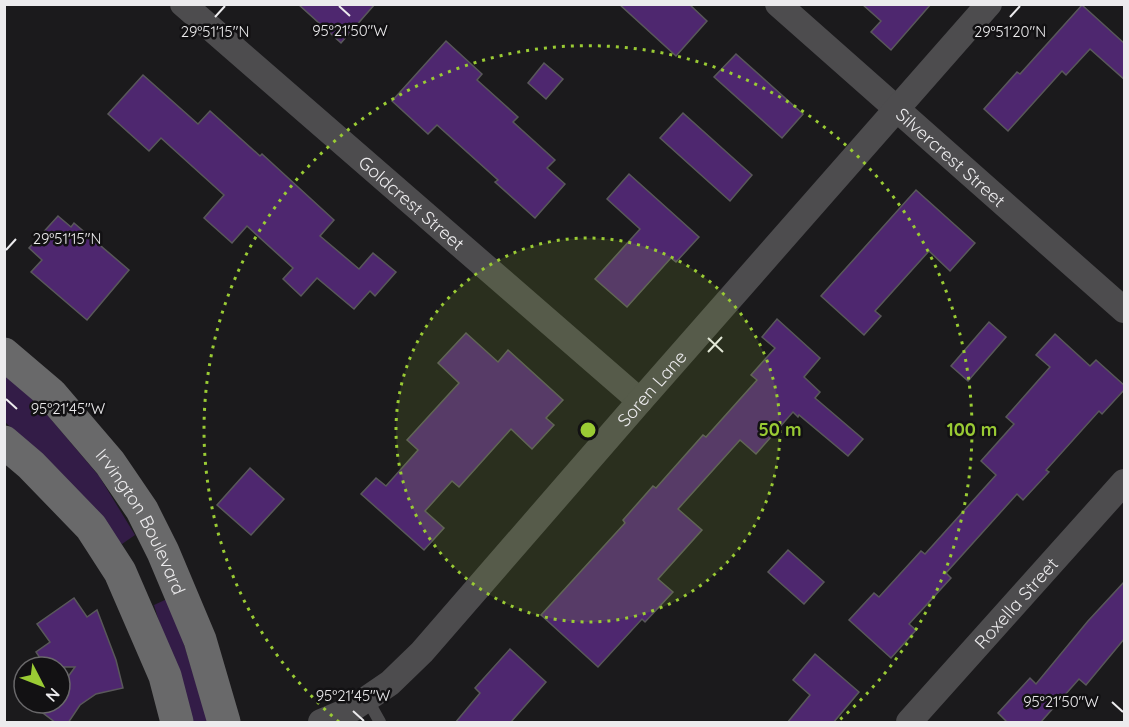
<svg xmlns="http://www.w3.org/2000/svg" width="1129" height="727" font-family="Quicksand,sans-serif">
	<rect width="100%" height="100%" fill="#1b1a1c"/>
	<g fill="#331c47">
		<path d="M4 374 38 404 99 476 135 535 122 544 106 530 52 466 5 422Z"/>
		<path d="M167 599 175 615 208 722H189L154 605Z"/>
	</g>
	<g fill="#4e276f" stroke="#59585a" stroke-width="1.5">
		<path d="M298 4H375L341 43Z"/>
		<path d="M619 4H689L707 21 676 56Z"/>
		<path d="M862 4H931L891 50 871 32 881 21Z"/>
		<path d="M1082 5 1125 44V80L1090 49 1066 75 1062 71 1008 131 984 109 1017 72 1020 74Z"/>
		<path d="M446 41 482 74 477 80 518 117 513 122 555 160 547 168 565 184 535 218 495 182 498 180 437 125 428 134 392 101Z"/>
		<path d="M736 54 803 114 782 138 714 77Z"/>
		<path d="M544 63 563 79 546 99 528 83Z"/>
		<path d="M143 75 198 124 210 111 260 156 262 154 334 220 320 236 359 269 373 253 396 272 375 296 370 291 354 309 317 278 301 296 283 279 293 268 247 226 232 243 204 218 224 195 161 138 149 151 108 114Z"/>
		<path d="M683 113 752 175 730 201 660 138Z"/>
		<path d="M629 174 699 237 676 262 671 258 627 307 595 279 640 229 607 199Z"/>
		<path d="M916 190 975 243 950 271 929 251 875 311 881 316 864 335 821 296Z"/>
		<path d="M58 216 71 227 74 223 129 270 87 320 31 272 42 260 29 248Z"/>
		<path d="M777 319 820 358 804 377 820 392 815 398 863 439 848 456 799 415 798 417 793 412 756 454 740 440 678 509 702 530 658 579 673 592 645 622 642 619 598 667 541 615 625 523 623 520 653 486 656 488 703 435 706 437 757 380 751 375 775 348 762 337Z"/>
		<path d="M989 322 1006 337 968 381 951 366Z"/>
		<path d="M466 333 498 362 508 350 563 400 546 418 554 425 532 449 511 429 459 487 452 481 425 511 444 528 424 550 361 494 376 478 386 486 418 450 407 440 459 383 438 363Z"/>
		<path d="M1055 334 1090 366 1096 360 1125 386V389L1102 414 1099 411 1046 470 1049 472 1023 500 1017 494 946 573 951 578 909 624 916 630 891 658 849 620 874 593 879 597 921 551 925 554 996 475 981 461 1014 424 1006 417 1050 367 1036 355Z"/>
		<path d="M250 468 284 499 251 535 217 505Z"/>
		<path d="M788 550 824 582 804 604 768 572Z"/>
		<path d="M1125 581V638L1086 685 1079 679 1040 723H1008L998 713 1030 678 1036 684 1088 621Z"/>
		<path d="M74 598 87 617 97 610 116 660 123 688 96 694 80 705 68 723H56L43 713 50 703H60V688L75 667H46L36 652 50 642 37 624Z"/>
		<path d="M510 649 546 682 510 723H455L480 693 475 688Z"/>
		<path d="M815 654 859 692 833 723H787L810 695 793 680Z"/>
	</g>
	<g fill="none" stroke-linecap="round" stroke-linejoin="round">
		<path stroke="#4d4c4e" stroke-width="12" d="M367 699 380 722"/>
		<g stroke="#4d4c4e" stroke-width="26">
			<path id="s1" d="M183 4 640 401"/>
			<path id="s2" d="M778 4 1124 310"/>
			<path id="s3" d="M321 722 352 709 390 683 422 652 640 401 989 4"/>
			<path id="s4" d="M909 722 1124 482"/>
		</g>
		<g stroke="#69696a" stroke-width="33">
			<path id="s5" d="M4 354 51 394 110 463 142 510 163 552 200 640 224 722"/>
			<path d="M4 442 31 465 91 527 120 572 165 676 177 722"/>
		</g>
	</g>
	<path fill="none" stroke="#ecebed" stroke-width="2" d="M339 6 350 16M215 17 225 6M1010 17 1020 6M6 250 16 239M708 338 723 352M708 352 722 337M6 399 17 409M1112 702 1123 712M353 711 364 721"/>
	<circle cx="588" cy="430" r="192" fill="#9acb34" fill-opacity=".12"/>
	<g fill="none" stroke="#9acb34" stroke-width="3" stroke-dasharray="3 6">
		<circle cx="588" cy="430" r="192"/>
		<path d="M339 722A384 384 0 1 1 837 722"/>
	</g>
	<g text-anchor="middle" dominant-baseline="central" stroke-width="5" stroke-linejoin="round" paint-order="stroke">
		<g font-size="18" fill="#ecebed" stroke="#121113">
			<text stroke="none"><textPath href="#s2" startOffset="231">Silvercrest Street</textPath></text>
			<text stroke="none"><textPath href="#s1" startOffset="303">Goldcrest Street</textPath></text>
			<text stroke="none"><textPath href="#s3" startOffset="474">Soren Lane</textPath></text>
			<text stroke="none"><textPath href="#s5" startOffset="219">Irvington Boulevard</textPath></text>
			<text stroke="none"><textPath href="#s4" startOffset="160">Roxella Street</textPath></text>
		</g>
	</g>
	<g font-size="15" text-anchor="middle" fill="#ecebed" stroke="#121113" stroke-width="5" stroke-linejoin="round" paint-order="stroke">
		<text x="350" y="36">95°21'50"W</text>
		<text x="215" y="37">29°51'15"N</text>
		<text x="1010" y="37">29°51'20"N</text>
		<text x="67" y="244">29°51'15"N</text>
		<text x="68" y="414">95°21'45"W</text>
		<text x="353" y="701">95°21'45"W</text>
		<text x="1061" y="707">95°21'50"W</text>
	</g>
	<circle cx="588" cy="430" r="9" fill="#9acb34" stroke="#121113" stroke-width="3"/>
	<g font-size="18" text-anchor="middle" font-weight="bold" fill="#9acb34" stroke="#121113" stroke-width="5" stroke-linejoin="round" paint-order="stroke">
		<text x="780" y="436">50 m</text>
		<text x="972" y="436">100 m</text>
	</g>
	<rect width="1129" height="727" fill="none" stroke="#ecebed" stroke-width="12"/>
	<g transform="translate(42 685) rotate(132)"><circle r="28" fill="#121113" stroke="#69686a" stroke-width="1.5"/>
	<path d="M0-4.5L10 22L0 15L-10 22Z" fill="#9acb34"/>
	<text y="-9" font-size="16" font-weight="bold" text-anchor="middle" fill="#ecebed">N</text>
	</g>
</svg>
